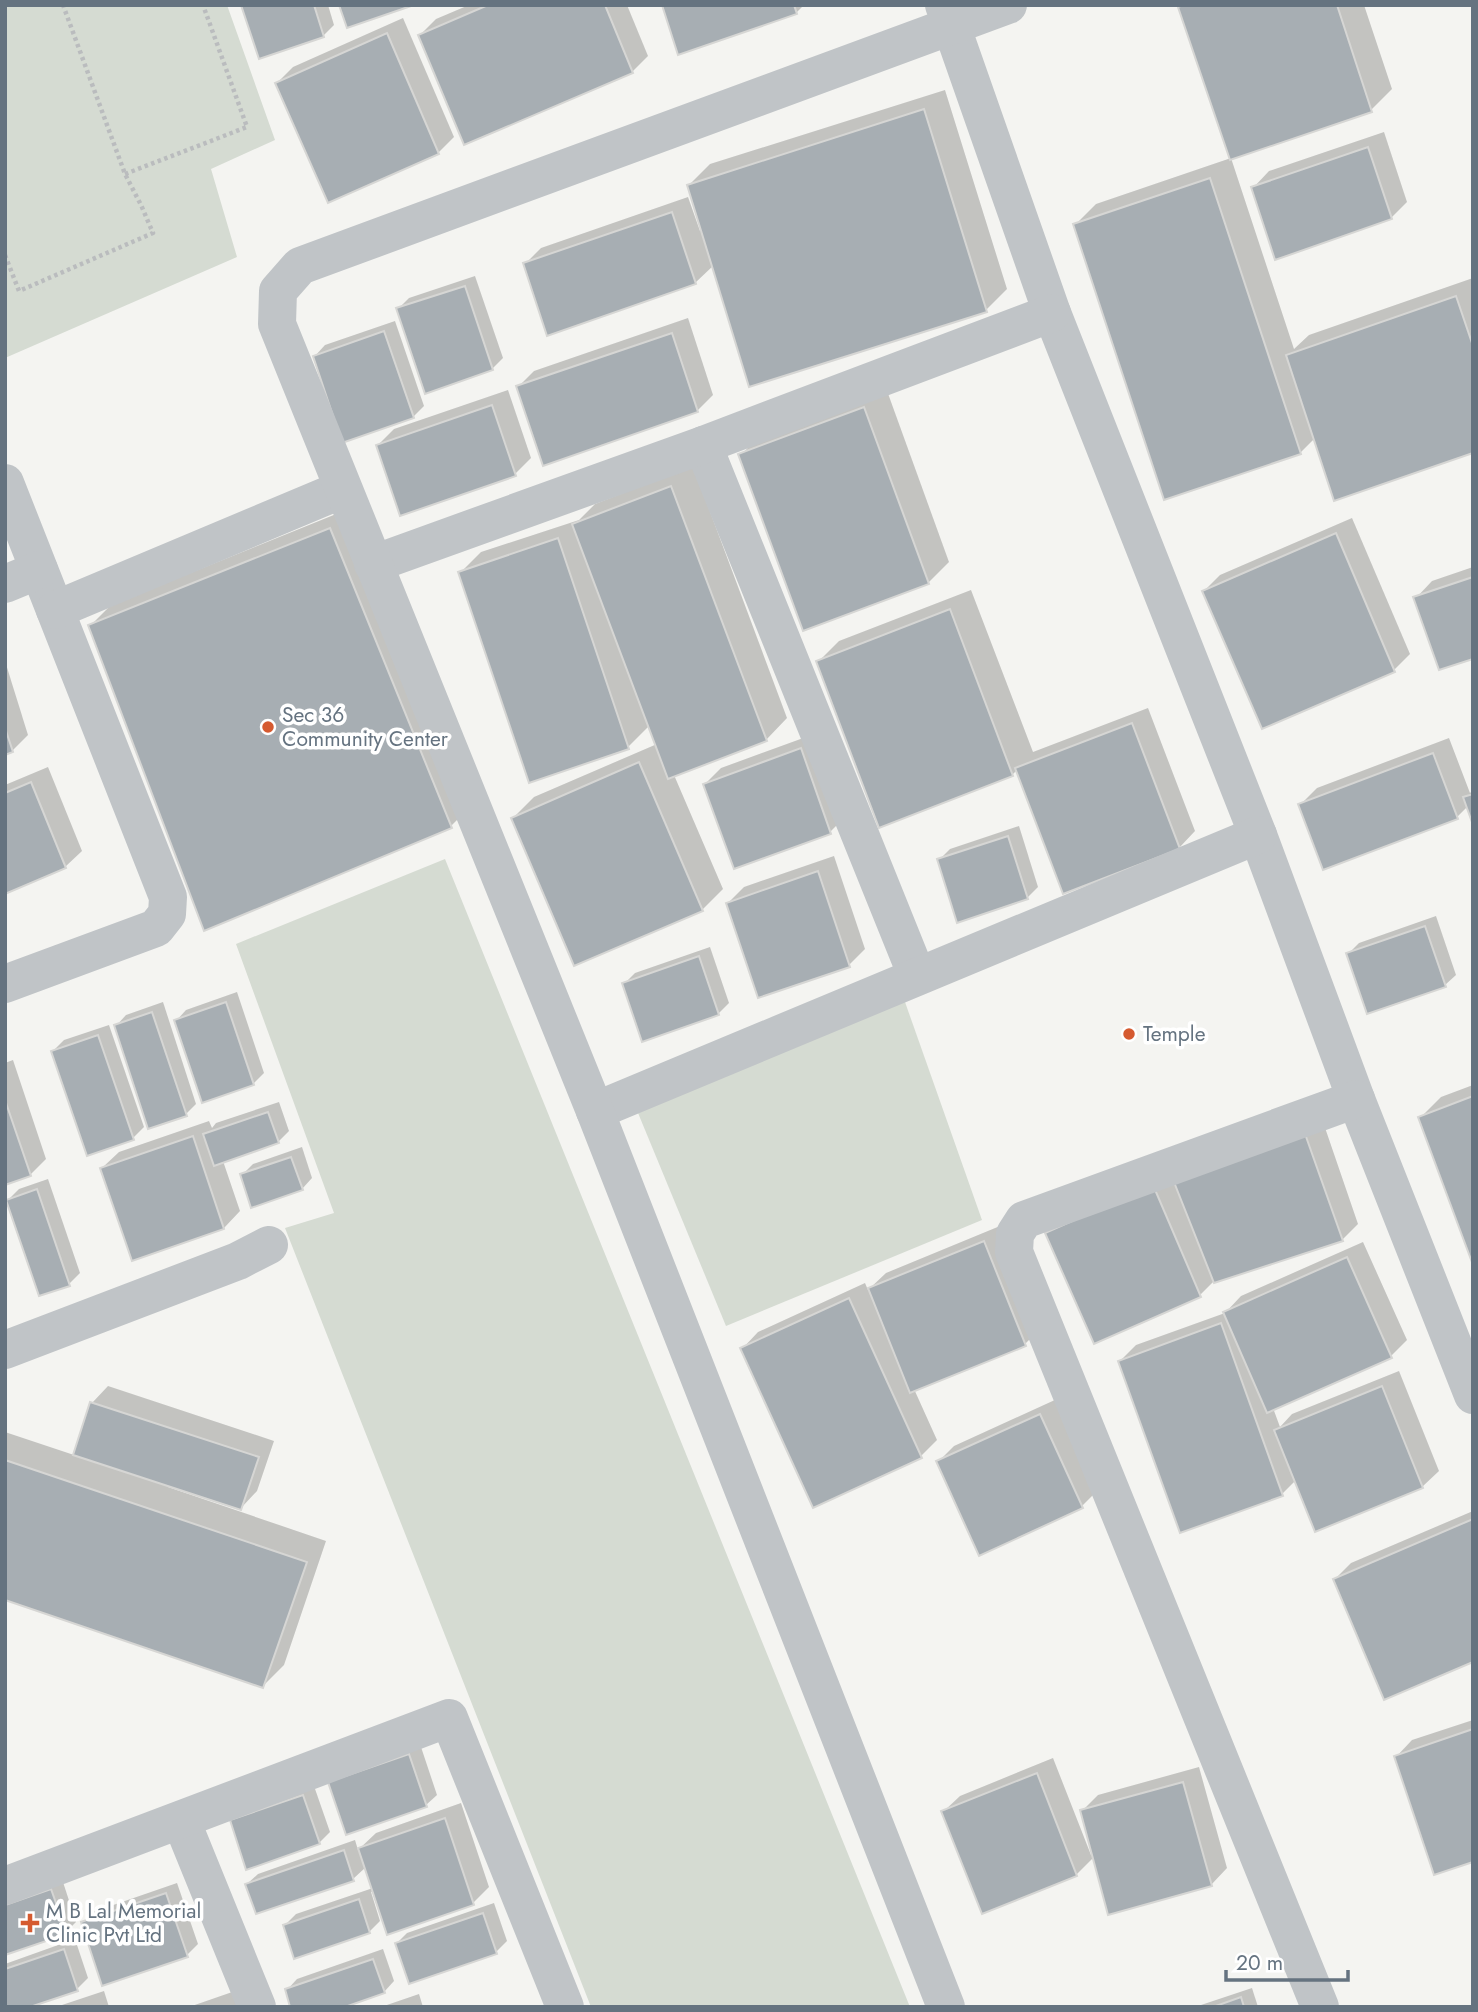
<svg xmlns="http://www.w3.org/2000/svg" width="1478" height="2012" font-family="Jost,sans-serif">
	<rect width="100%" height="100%" fill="#f4f4f1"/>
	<g fill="#d5dbd2">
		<path d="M5 5H227L275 140 211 169 237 257 5 358Z"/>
		<path d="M445 859 910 2007H591L285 1228 334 1213 236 944Z"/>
		<path d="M905 1002 982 1220 726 1326 631 1096Z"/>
	</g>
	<g fill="#0003">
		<path d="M243 5H328L334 25 323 36Z"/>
		<path d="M469 5H627L648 56 632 72 420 35 436 19Z"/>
		<path d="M663 5H804L796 13Z"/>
		<path d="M1182 5H1364L1392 89 1371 110 1231 158 1294 349 1309 335 1473 278V451L1315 438 1300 453 1075 225 1096 204 1231 158 1180 8Z"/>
		<path d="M403 18 454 137 438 153 277 83 293 67Z"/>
		<path d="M945 90 1007 289 986 310 714 265 695 283 525 264 541 248 688 197 700 231 703 230 689 185 710 164Z"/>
		<path d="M1384 132 1407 202 1391 218 1253 188 1269 171Z"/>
		<path d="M475 276 503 358 492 369 398 309 409 298Z"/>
		<path d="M688 318 713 395 697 411 518 387 534 371Z"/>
		<path d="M395 321 424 406 413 417 315 356 325 345Z"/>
		<path d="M886 388 949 562 928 583 741 455 762 433Z"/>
		<path d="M508 390 531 458 515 474 378 445 394 429Z"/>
		<path d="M693 466 787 718 766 740 674 775 723 889 702 910 513 818 534 797 657 744 650 725 628 747 460 573 481 552 579 520 595 504Z"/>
		<path d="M351 508 472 805 451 826 90 626 111 605Z"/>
		<path d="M1352 518 1410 654 1394 670 1204 591 1220 575Z"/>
		<path d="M1473 567V657L1416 598 1432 581Z"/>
		<path d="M971 590 1033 752 1148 708 1195 831 1179 848 1017 770 1012 775 818 662 839 641Z"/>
		<path d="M5 661 28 735 12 751 5 753Z"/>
		<path d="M817 733 846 816 830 832 705 784 721 768Z"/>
		<path d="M1449 738 1470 793 1473 790V820L1468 806 1457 817 1300 805 1317 788Z"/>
		<path d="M48 767 82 851 65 867 5 892V785Z"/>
		<path d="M1019 826 1038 887 1027 898 939 860 950 849Z"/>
		<path d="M834 856 865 949 849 965 728 903 744 887Z"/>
		<path d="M1436 916 1456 975 1445 985 1348 954 1359 943Z"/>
		<path d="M710 947 729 1003 718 1014 624 984 635 973Z"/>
		<path d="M237 992 264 1073 253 1084 176 1021 186 1010Z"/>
		<path d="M163 1002 196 1104 186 1114 116 1026 126 1015Z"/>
		<path d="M109 1025 144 1127 133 1138 53 1051 64 1040Z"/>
		<path d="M13 1060 46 1159 30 1175 5 1183V1063Z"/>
		<path d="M1473 1085V1260L1420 1118 1441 1097Z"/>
		<path d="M279 1102 289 1131 278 1142 223 1161 240 1211 224 1228 102 1168 119 1152 209 1121 212 1128 216 1123Z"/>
		<path d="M1321 1116 1358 1224 1342 1240 1214 1281 1200 1295 1095 1342 1047 1233Z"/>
		<path d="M302 1147 312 1178 302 1189 242 1175 253 1164Z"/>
		<path d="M48 1179 80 1273 69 1284 8 1200 19 1189Z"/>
		<path d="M1000 1226 1041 1328 1025 1344 914 1389 937 1440 921 1456 742 1349 758 1332 865 1283 868 1290 886 1273Z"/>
		<path d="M1363 1242 1407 1340 1391 1356 1273 1408 1280 1427 1292 1414 1399 1371 1439 1471 1422 1487 1296 1480 1282 1494 1120 1361 1136 1345 1225 1313 1241 1296Z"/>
		<path d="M108 1386 274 1441 257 1491 241 1508 169 1484 168 1487 326 1541 284 1665 263 1686 5 1598V1432L74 1455 92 1403Z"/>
		<path d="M1057 1399 1098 1490 1082 1506 938 1462 954 1446Z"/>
		<path d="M1473 1511V1660L1335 1579 1351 1563Z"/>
		<path d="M1473 1720V1860L1396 1757 1412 1740Z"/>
		<path d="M420 1744 437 1795 426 1805 341 1771Z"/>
		<path d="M1053 1758 1091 1855 1094 1854 1082 1811 1098 1795 1199 1767 1227 1868 1211 1885 1094 1857 1076 1875 943 1812 960 1796Z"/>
		<path d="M314 1786 330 1832 319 1843 232 1821Z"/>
		<path d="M461 1803 489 1887 473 1903 374 1891 371 1892 380 1921 369 1932 285 1925 296 1914 373 1888 366 1867 353 1879 247 1884 258 1874 355 1840 358 1850 376 1833Z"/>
		<path d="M62 1879 76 1922 66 1932 5 1953V1899Z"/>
		<path d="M177 1883 198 1944 187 1955 83 1923 93 1912Z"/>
		<path d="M494 1903 507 1941 496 1952 410 1982 397 1943 407 1933Z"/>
		<path d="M75 1939 88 1978 77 1989 5 2007V1964Z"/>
		<path d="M383 1949 394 1981 384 1992 287 1990 297 1979Z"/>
		<path d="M1252 1988 1258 2007H1195Z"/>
		<path d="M238 1990 243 2007H189Z"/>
		<path d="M104 1991 109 2007H56Z"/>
		<path d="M419 1994 423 2007H381Z"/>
	</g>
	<g fill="#a7aeb3" stroke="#d6d6d4" stroke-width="2">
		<path d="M241 5H314L324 37 259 59Z"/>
		<path d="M339 5H414L347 28Z"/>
		<path d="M488 5H605L633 73 464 145 418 35Z"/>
		<path d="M662 5H794L797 14 678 55Z"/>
		<path d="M1183 5H1337L1372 112 1230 160 1178 7Z"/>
		<path d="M387 33 439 154 328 203 275 83Z"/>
		<path d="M924 109 987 312 749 387 687 185Z"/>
		<path d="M1368 147 1392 219 1275 260 1251 187Z"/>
		<path d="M1210 178 1301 454 1164 500 1073 224Z"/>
		<path d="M672 212 696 284 547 336 523 263Z"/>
		<path d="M465 286 493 370 425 394 396 308Z"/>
		<path d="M1456 296 1473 346V453L1334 501 1286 355Z"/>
		<path d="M384 331 414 418 342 443 313 356Z"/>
		<path d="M672 333 698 412 543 466 516 386Z"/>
		<path d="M492 405 516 476 400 516 376 445Z"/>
		<path d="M864 407 929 584 803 631 738 454Z"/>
		<path d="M671 486 767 741 668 779 572 524Z"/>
		<path d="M330 528 452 828 204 931 88 625Z"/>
		<path d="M1336 533 1395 672 1262 729 1202 591Z"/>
		<path d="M558 538 629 749 529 783 458 572Z"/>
		<path d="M1473 577V659L1439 670 1413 597Z"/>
		<path d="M950 609 1013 776 879 828 816 661Z"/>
		<path d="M1132 723 1180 849 1063 894 1015 768Z"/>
		<path d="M5 728 13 752 5 755Z"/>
		<path d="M801 748 831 834 734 869 703 784Z"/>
		<path d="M1433 753 1458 819 1323 870 1298 804Z"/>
		<path d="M639 762 703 911 574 966 511 818Z"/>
		<path d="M31 782 66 868 5 894V793Z"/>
		<path d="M1473 794V825L1463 797Z"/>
		<path d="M1008 836 1028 899 957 923 937 859Z"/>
		<path d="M818 871 850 967 758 998 726 903Z"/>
		<path d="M1425 926 1446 987 1367 1014 1346 953Z"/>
		<path d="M699 956 719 1015 642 1042 622 983Z"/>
		<path d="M226 1002 254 1085 202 1103 174 1020Z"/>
		<path d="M152 1012 187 1116 148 1129 114 1025Z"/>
		<path d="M98 1035 134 1140 87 1156 51 1051Z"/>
		<path d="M1473 1096V1265L1418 1117Z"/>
		<path d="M5 1100 31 1176 5 1185Z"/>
		<path d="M268 1112 279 1143 214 1166 203 1134Z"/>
		<path d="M1304 1131 1343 1241 1214 1283 1170 1172Z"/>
		<path d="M193 1136 224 1229 132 1261 100 1168Z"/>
		<path d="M291 1157 303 1190 251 1208 240 1174Z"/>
		<path d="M1153 1185 1201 1297 1094 1344 1045 1233Z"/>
		<path d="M37 1189 70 1286 39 1296 6 1200Z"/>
		<path d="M984 1241 1026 1346 910 1393 868 1288Z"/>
		<path d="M1347 1257 1392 1358 1267 1413 1223 1312Z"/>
		<path d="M849 1298 922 1458 813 1508 740 1348Z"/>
		<path d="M1221 1323 1283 1496 1180 1533 1118 1361Z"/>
		<path d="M1382 1386 1423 1488 1315 1532 1274 1430Z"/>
		<path d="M90 1402 259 1457 241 1510 73 1455Z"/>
		<path d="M1040 1414 1083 1508 979 1556 936 1461Z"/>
		<path d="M5 1460 307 1562 263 1688 5 1600Z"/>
		<path d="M1473 1519V1662L1384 1700 1333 1579Z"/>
		<path d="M1473 1729V1862L1434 1875 1394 1756Z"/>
		<path d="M409 1754 427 1807 346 1835 328 1782Z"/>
		<path d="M1037 1773 1077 1876 982 1914 941 1811Z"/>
		<path d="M1183 1782 1212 1886 1108 1915 1080 1810Z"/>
		<path d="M303 1795 320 1844 246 1870 230 1820Z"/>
		<path d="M445 1818 474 1905 387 1935 358 1848Z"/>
		<path d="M344 1850 354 1881 256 1914 245 1884Z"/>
		<path d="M51 1889 67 1934 5 1955V1905Z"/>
		<path d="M166 1893 188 1957 102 1986 81 1922Z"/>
		<path d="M359 1899 370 1933 294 1959 283 1925Z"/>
		<path d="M483 1913 497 1954 409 1984 395 1943Z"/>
		<path d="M64 1949 78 1991 30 2007H5V1969Z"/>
		<path d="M373 1959 385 1993 345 2007H290L285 1989Z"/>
		<path d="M1241 1997 1244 2007H1213Z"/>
	</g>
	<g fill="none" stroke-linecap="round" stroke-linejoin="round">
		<g stroke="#babcbe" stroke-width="4.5" stroke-dasharray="3.5 3.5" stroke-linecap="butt">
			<path d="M125 174 247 127 203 5"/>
			<path d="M5 255 19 291 153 233 141 205 125 174 63 5"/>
		</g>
		<g stroke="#c0c4c7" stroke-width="38">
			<path d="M944 5 1052 313 1258 835 1356 1099 1473 1395"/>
			<path d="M703 445 917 976"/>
			<path d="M5 483 168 897 167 914 156 928 5 984"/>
			<path d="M373 564 703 445 1052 313"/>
			<path d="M5 584 39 570"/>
			<path d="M55 610 343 489"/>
			<path d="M595 1111 1258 835"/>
			<path d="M5 1350 238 1261 269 1245"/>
			<path d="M181 1820 257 2007"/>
			<path d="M5 1886 449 1718 565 2007"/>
			<path d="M946 2007 595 1111 277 324 278 291 300 266 1008 5"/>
			<path d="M1320 2007 1014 1252 1015 1234 1024 1220 1356 1099"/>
		</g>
	</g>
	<g fill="#d55a30" stroke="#fff" stroke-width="2.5">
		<circle cx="268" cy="727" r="7"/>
		<circle cx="1129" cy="1034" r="7"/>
		<path d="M26.5 1912.5h7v7h7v7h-7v7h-7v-7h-7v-7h7z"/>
	</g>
	<g text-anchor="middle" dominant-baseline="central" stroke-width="7" stroke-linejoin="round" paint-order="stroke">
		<g font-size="21" fill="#657380" stroke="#fff" text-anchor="start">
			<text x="282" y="715">Sec 36<tspan x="282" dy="24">Community Center</tspan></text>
			<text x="1143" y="1034">Temple</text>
			<text x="46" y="1911">M B Lal Memorial<tspan x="46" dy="24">Clinic Pvt Ltd</tspan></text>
		</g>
	</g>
	<rect width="1478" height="2012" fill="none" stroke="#657380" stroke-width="14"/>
	<path d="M1226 1970v10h122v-10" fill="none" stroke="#657380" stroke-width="3.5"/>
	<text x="1236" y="1970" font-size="21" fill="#657380" stroke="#ffffff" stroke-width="5" paint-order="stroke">20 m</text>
</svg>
